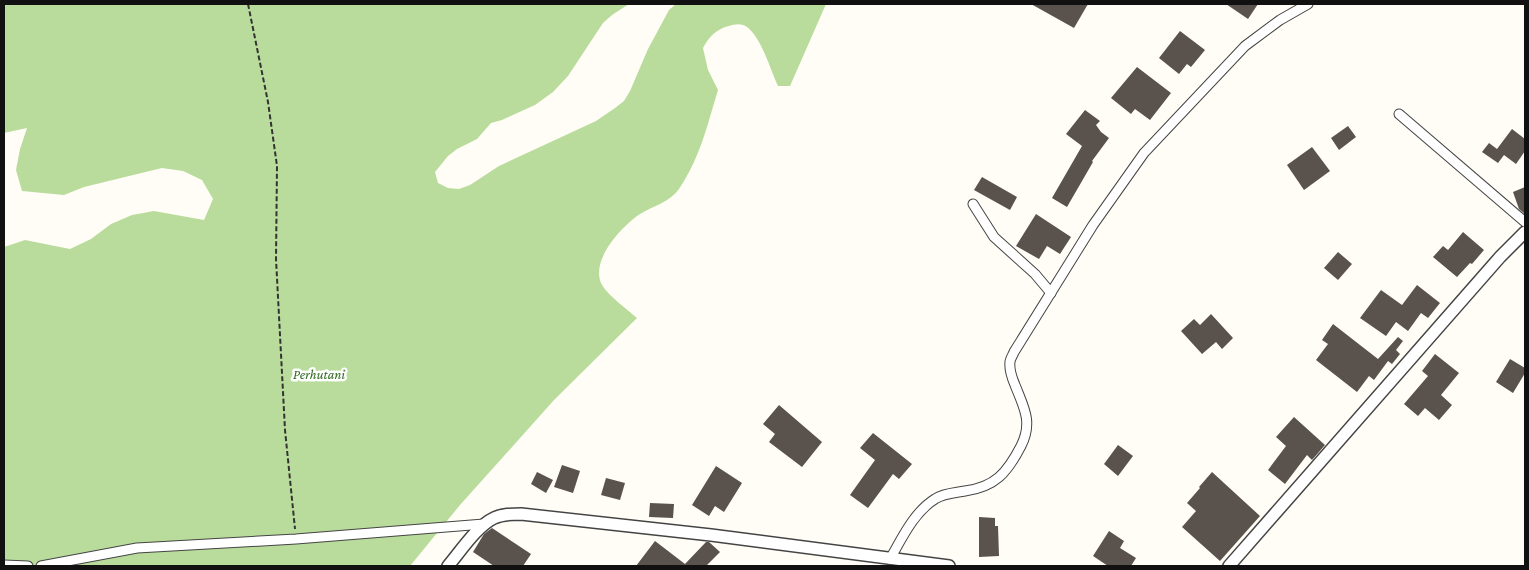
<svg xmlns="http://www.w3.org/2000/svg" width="1529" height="570" font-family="'Crimson Pro',serif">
	<rect width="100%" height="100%" fill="#fffdf5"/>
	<path fill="#b9dc9c" d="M4 4H629L612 15 603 23 568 76 553 92 535 105 502 120 491 123 477 139 457 149 448 156 435 172 438 183 448 188 459 189 470 185 499 166 596 121 615 108 624 101 630 91 648 49 669 10 676 4H826L790 86H778C771 71 761 37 747 27 742 23 735 24 729 26 716 29 709 37 703 48L708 70 718 90C707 126 700 158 679 189 670 202 653 206 640 214 622 226 591 259 601 283 606 294 628 310 637 318L554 400 460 505 410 566H4V247L25 240 70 249 91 239 111 224 132 215 154 211 204 220 213 199 202 180 183 171 162 168 84 187 64 195 22 191 16 170 20 149 27 128 4 133Z"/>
	<g fill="#5a524d">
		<path d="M1031 4H1088L1074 28Z"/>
		<path d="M1226 4H1258L1248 19Z"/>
		<path d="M1180 31 1205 50 1191 67 1187 64 1179 74 1159 58Z"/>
		<path d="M1137 67 1171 93 1150 120 1135 109 1131 114 1111 98Z"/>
		<path d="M1085 110 1100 121 1096 125 1101 132 1109 138 1092 161 1093 162 1067 207 1052 198 1082 146 1066 134Z"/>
		<path d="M1348 126 1356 137 1339 150 1331 138Z"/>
		<path d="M1512 129 1525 139V151L1516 164 1504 155 1498 163 1482 152 1489 143 1497 149Z"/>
		<path d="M1312 147 1330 171 1304 190 1287 165Z"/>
		<path d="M982 177 1017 197 1010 210 974 190Z"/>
		<path d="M1525 187V214L1519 209 1513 192Z"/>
		<path d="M1036 214 1071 237 1060 254 1047 246 1039 259 1016 246Z"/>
		<path d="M1463 232 1484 250 1472 264 1470 263 1457 277 1433 257 1443 246 1448 250Z"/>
		<path d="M1338 252 1352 264 1338 280 1324 268Z"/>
		<path d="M1417 285 1440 303 1428 318 1421 313 1408 331 1396 322 1386 336 1360 318 1381 290 1402 305Z"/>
		<path d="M1211 314 1233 338 1222 349 1216 342 1202 354 1181 331 1194 319 1200 325Z"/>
		<path d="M1333 324 1378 359 1398 337 1403 341 1396 350 1400 354 1392 364 1388 361 1374 380 1369 376 1357 392 1316 360 1328 344 1322 340Z"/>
		<path d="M1435 354 1459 373 1441 395 1452 405 1439 420 1425 408 1418 416 1404 404 1428 376 1422 371Z"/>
		<path d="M1510 359 1525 368V373L1513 393 1496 382Z"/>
		<path d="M779 405 822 442 802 467 769 442 775 434 763 424Z"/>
		<path d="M1294 417 1325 445 1312 460 1307 455 1285 484 1268 470 1286 446 1276 437Z"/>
		<path d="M873 433 912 464 899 479 893 474 868 508 850 495 875 460 860 448Z"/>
		<path d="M1118 445 1133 456 1118 476 1104 464Z"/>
		<path d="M562 465 580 471 573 493 554 487Z"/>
		<path d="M716 466 742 483 724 512 715 506 709 516 692 505Z"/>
		<path d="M537 472 553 480 546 493 531 484Z"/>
		<path d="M1212 472 1260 516 1220 561 1182 527 1196 511 1187 503 1200 488 1199 487Z"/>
		<path d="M606 478 625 483 620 500 601 495Z"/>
		<path d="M650 503 674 504 673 518 649 517Z"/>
		<path d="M979 517 995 518V526H998L999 556 979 557Z"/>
		<path d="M492 528 531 554 523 566H494L473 552 484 534Z"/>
		<path d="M1109 531 1124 541 1120 548 1136 558 1131 566H1108L1093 556Z"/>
		<path d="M655 541 685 564 706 542H709L720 552 706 566H636Z"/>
	</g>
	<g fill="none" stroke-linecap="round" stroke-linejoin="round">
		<defs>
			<g id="minor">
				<path d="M1399 114 1525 222"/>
				<path d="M973 204 994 237 1035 274 1051 293"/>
				<path d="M890 559C902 538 914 512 935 499 944 493 955 493 965 491 995 487 1007 473 1021 446 1033 422 1024 408 1015 385 1012 378 1009 370 1010 362 1010 359 1013 355 1014 352L1093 225 1144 153 1245 46 1280 20 1308 4"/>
				<path d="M4 565 28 566"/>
				<path d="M41 566 137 548 296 539 484 524"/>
			</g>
			<g id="tertiary">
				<path d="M448 566C460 552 477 526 494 518 502 514 512 514 521 514L711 535 949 566"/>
				<path d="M1229 566 1500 257 1525 232"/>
			</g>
		</defs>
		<use href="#minor" stroke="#444" stroke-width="11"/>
		<use href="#tertiary" stroke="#444" stroke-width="14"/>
		<path stroke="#333" stroke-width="2" stroke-dasharray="5 2.5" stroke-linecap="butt" d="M248 4 268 102 277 166 276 259 285 430 295 529"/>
		<use href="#minor" stroke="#fff" stroke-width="9"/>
		<use href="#tertiary" stroke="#fff" stroke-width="11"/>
	</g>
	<g text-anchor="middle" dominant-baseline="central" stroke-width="5" stroke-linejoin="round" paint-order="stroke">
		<g font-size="14" font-style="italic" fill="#2f6b1f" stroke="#fff">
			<text x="319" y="374">Perhutani</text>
		</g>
	</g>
	<rect width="1529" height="570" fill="none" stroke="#111111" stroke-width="10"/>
</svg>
